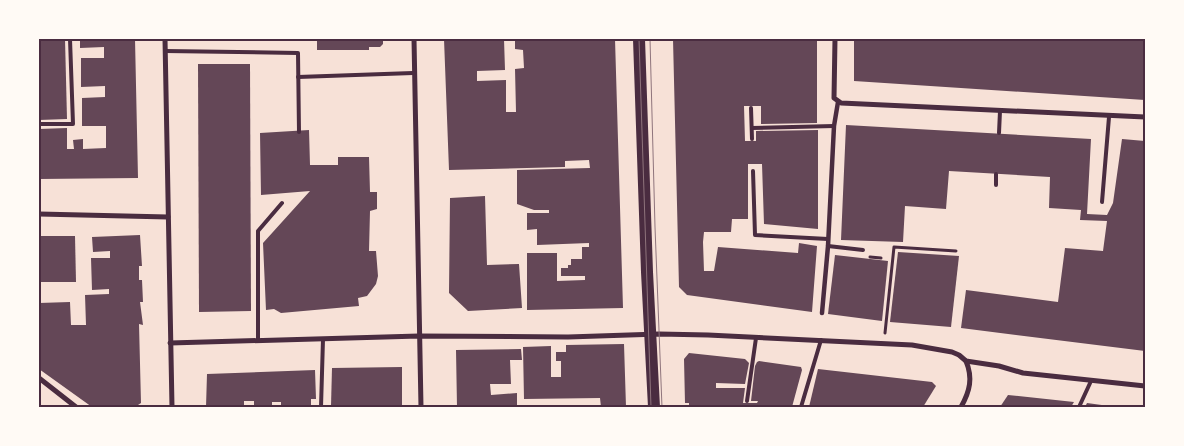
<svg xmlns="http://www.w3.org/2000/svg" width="1184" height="446" font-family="'Sofia Sans Condensed',sans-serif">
	<rect width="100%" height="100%" fill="#f7e1d7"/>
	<g fill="#644757">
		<path d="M39 39H65L67 119 39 120Z"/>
		<path d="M80 39H135L138 178 39 179V129L67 128V149H74L73 140 83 139V149L106 148V126H82V98L105 97V86L81 87V58H104V47L80 48Z"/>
		<path d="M194 39H225V40L194 41Z"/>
		<path d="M317 39H383V44L380 47H369V50H317Z"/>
		<path d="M444 39H504L505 70 477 71V81L506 80V112H516L515 69 524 68 523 50 515 49V39H615L623 308 527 310V253H557V281L585 280V276H561V268H568V265H571V259H582V247H589V243L537 245V229L527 230V213H549V210H534L517 204V170L590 168 589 160 565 161V167L449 170Z"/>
		<path d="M673 39H817V123L761 124V106H744L745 141H756V131L818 130V229L764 224 762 164H748V219H732L731 232H704L703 242 704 271H714L718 247 798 253 799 243 817 246 812 312 687 295 679 287Z"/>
		<path d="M854 39 1145 40V100L854 81Z"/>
		<path d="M198 64H250L251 311 199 312Z"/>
		<path d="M846 125 1091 139 1087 214 1107 215 1113 203 1122 139 1145 141V351L961 328 966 290 1058 302 1065 248 1103 251 1107 221 1080 220 1081 210 1049 208 1050 177 949 171 946 209 905 206 903 242 841 240Z"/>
		<path d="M309 130 310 165H338V157H369L370 192H377V209L370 211 369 251H376L378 276 376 284 367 296 358 298 359 306 281 313 274 309 266 310 263 243 310 191 261 195 260 133Z"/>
		<path d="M485 196 487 265 519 264 522 308 468 311 449 293 450 198Z"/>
		<path d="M140 235 142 266H139V280H142L143 302H140L143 325 139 324 141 403 135 407H92L39 369V303L70 302 71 325H86L85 295 109 294V289L92 290 91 258H110V251L93 252 92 237Z"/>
		<path d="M39 236H75L76 282H39Z"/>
		<path d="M898 252 959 256 951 327 890 322Z"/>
		<path d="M835 255 888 261 882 321 828 314Z"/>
		<path d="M624 344 626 407H601L600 398 524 399 523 347 551 346V377H561V361H556V352H566V345Z"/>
		<path d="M521 349 522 360H510L511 384H490L491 395 517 393V407H457L456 350Z"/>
		<path d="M689 353 745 359 749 363 745 384 716 383V388H745L743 403H757L758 401H751L755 366 757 362 759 361 801 367 802 370 792 407H689V403H685L684 359Z"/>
		<path d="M402 367V407L331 406 332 368Z"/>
		<path d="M818 369 932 382 936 386 923 407H809Z"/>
		<path d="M315 370 316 399H311V407H281V402H272V407H254V401H244V407H206L207 374Z"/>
		<path d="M1008 395 1074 402 1071 407H1000Z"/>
		<path d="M1087 403 1109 406V407H1085Z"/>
	</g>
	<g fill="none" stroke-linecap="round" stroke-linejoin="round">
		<g stroke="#4a2c40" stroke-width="3">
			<path d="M870 257 881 258"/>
			<path d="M885 333 894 247 956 251"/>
		</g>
		<g stroke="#4a2c40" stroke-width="4">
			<path d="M165 51 298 53 299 132"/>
			<path d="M298 77 413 73"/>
			<path d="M751 108 752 139"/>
			<path d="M39 124H73L70 39"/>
			<path d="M752 128 834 126"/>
			<path d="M999 133 1000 111"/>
			<path d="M753 171 755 235 828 239"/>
			<path d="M996 185V174"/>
			<path d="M1102 202 1109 117"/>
			<path d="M828 246 863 250"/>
			<path d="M258 341V231L282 203"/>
			<path d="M747 401 756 338"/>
			<path d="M321 407 323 339"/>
			<path d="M801 407 821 340"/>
			<path d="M1079 407 1091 381"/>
		</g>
		<path stroke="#4a2c40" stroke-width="4.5" d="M822 313 828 246 834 126 838 102"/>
		<g stroke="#4a2c40" stroke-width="5">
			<path d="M165 39 172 407"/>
			<path d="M414 39 421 407"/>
			<path d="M835 39 834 98 841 103 1145 117"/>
			<path d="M39 214 168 217"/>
			<path d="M170 343 419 336 568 337 659 334 708 335 912 345 952 352 959 355 966 361 999 366 1023 373 1145 386"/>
			<path d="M39 378 76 407"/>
			<path d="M961 407C970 391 973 378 966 361"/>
		</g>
		<path stroke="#4a2c40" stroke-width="12" d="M639 39 647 272 654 407"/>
		<g stroke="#8f747c" stroke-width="1">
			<path d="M639 39 651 407"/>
			<path d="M650 39 655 227 662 407"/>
		</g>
	</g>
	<rect width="1184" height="446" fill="none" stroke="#fffaf5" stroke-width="80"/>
	<rect x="40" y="40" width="1104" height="366" fill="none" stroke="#4a2c40" stroke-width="2"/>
</svg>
